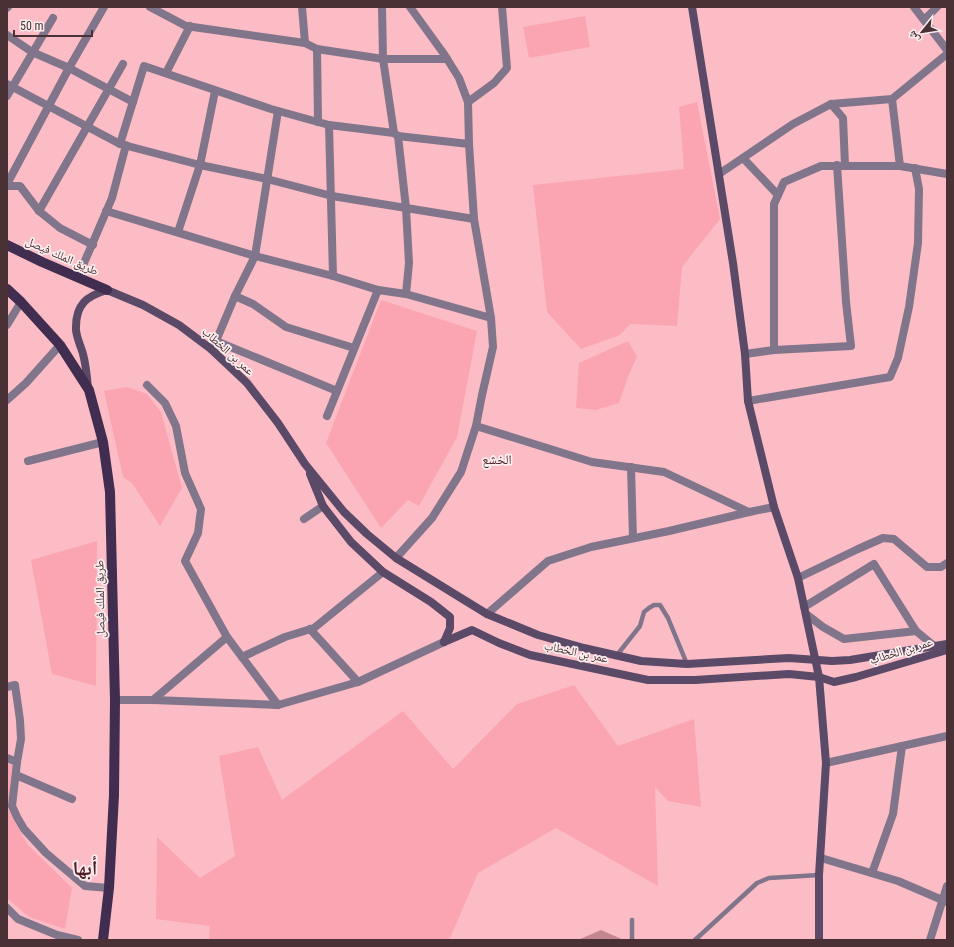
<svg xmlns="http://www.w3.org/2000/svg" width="954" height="947" font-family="'Roboto Condensed','Noto Naskh Arabic',sans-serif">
	<rect width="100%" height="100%" fill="#fcbcc5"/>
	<g fill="#fba5b3">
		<path d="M585 16 590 47 529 58 523 27Z"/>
		<path d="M697 102 720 219 682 267 677 326 630 324 620 335 581 349 547 312 533 185 684 169 679 107Z"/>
		<path d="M381 300 477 331 457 437 419 506 408 500 381 528 326 443Z"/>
		<path d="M628 341 637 357 629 374 619 403 596 410 576 408 579 363Z"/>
		<path d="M127 387 147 394 161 412 182 488 160 526 132 483 123 477 104 391Z"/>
		<path d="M97 541 96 686 52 674 31 560Z"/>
		<path d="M574 685 618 746 694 719 701 807 668 801 655 787 658 886 556 828 478 873 451 936 448 940H209L210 926 156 919 157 837 200 878 235 856 219 756 258 747 282 800 403 711 453 769 517 704Z"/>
		<path d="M7 763 12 765 8 809 27 844 72 888 65 929 29 917 7 898Z"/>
	</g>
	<path fill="#c38790" d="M601 930 624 940H578Z"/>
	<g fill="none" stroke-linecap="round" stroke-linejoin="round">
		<g stroke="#80758a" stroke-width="4.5">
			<path d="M617 655 640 626 644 612 649 608 654 605H660L668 618 687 664"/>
			<path d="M632 940V920"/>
			<path d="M695 940 757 883 769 878 819 875"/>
		</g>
		<g stroke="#80758a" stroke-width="8">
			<path d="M150 7 186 26 305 43 317 49 383 59H447"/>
			<path d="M302 7 305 43"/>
			<path d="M382 7 383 59 394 133"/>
			<path d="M914 7 947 50"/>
			<path d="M7 8 8 7"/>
			<path d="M924 20 937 7"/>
			<path d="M7 35 32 52 69 68 133 102"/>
			<path d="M317 49 318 122"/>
			<path d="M166 73 190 26"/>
			<path d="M7 84 120 144 200 165 267 179 332 196 474 219"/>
			<path d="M7 96 53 18"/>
			<path d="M892 99 900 166"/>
			<path d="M468 102 494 83 507 68 502 7"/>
			<path d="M831 104 843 118 845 165"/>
			<path d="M329 125 333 276"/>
			<path d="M398 136 406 208 409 263 406 294"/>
			<path d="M120 144 144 66 271 109 329 125 394 133 398 136 469 144"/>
			<path d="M743 158 778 195"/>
			<path d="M719 174 793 124 831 104 892 99 947 54"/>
			<path d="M7 184 69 68 104 7"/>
			<path d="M7 186H20L39 211 60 228 93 245"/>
			<path d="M39 211 123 64"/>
			<path d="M106 211 255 256 333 276 378 290 406 294 491 318"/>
			<path d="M178 232 200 165 215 91"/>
			<path d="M78 277 112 198 126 145"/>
			<path d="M235 296 253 304 286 327 354 348"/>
			<path d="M7 325 21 302"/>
			<path d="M216 341 337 391"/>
			<path d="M211 349 216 341 235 296 255 256 278 111"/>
			<path d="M774 350V204L784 182 821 166H900L947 174"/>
			<path d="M745 354 774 350 851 346 846 302 837 165"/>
			<path d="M147 385 165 403 176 426 185 473 201 509 198 533 185 561 227 637 278 705"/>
			<path d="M7 400 26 383 60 345"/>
			<path d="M748 401 890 377 898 358 909 307 918 243 919 189 915 168"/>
			<path d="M327 416 378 290"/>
			<path d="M476 426 592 462 664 472 749 512"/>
			<path d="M28 461 103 442"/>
			<path d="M631 467 633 538"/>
			<path d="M304 519 323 506"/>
			<path d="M396 558 432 518 461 472 476 426 482 395 493 347 491 318 474 219 469 144 468 102 459 78 444 54 410 7"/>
			<path d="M798 578 858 549 883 538 894 539 927 567H941L947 563"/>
			<path d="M804 607 874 564 916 631"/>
			<path d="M487 614 548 561 591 547 669 531 749 512 774 507"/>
			<path d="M806 614 823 627 844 639 916 631 933 645"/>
			<path d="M310 629 358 682"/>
			<path d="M242 657 285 637 314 628 383 572"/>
			<path d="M7 687 15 685 20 720 21 739 17 762"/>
			<path d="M115 700H153L278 705 358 682 444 642"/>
			<path d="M153 700 227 637"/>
			<path d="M7 758 17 762 12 806 17 817 24 829 46 853 85 886 109 888"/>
			<path d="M826 763 947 736"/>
			<path d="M16 775 72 799"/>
			<path d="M821 858 898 881 947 902"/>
			<path d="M872 873 893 814 902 746"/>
			<path d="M7 908 18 919 57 935 78 940"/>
			<path d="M930 940 947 886"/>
		</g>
		<g stroke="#5a4a68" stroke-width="8">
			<path d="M692 7 733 263 745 354 748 401 774 507 798 578 819 677 826 763 819 875V940"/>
			<path d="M88 388C87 377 86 365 83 354 81 346 75 335 76 327 76 304 87 296 107 290L143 305 179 325 211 349 247 383 278 423 305 464 344 512 367 534 396 558 487 614 538 635 584 648 641 661 687 664 789 658 832 661 850 660 947 644"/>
			<path d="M310 474 323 506 351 542 383 572 431 602 450 617V628L444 642"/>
			<path d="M444 642 472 630 499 643 530 655 648 680H695L789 674 819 677 834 682 856 677 947 650"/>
		</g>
		<g stroke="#402d4f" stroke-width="10">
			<path d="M7 245 42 262 107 290"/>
			<path d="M7 289 21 302 60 345 89 390 103 442 110 492 115 700 114 795 109 888 103 940"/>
		</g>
	</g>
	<g text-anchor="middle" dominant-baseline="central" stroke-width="3.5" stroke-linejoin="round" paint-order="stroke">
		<g font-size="12" fill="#4a3135" stroke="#faedee">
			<text transform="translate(62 256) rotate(24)">طريق الملك فيصل</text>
			<text transform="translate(228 351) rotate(42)">عمر بن الخطاب</text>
			<text transform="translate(100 599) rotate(-91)">طريق الملك فيصل</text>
			<text transform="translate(901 651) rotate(-17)">عمر بن الخطاب</text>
			<text transform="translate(576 652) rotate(12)">عمر بن الخطاب</text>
		</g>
		<g font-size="13" fill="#501f29" stroke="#faedee">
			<text x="497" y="459">الخشع</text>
		</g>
		<g font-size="20" font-weight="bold" fill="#501f29" stroke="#faedee">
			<text x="85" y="868">أبها</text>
		</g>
	</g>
	<rect width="954" height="947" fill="none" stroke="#4a3135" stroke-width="16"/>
	<g transform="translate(922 32) rotate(240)" stroke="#faedee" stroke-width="3" paint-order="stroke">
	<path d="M0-3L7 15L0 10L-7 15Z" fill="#4a3135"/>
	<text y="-6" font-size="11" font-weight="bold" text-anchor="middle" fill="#4a3135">ش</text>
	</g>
	<path d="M14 30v6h78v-6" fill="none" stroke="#4a3135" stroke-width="2"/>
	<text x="20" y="30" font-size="12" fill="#4a3135" stroke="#faedee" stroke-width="3" paint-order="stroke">50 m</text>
</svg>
